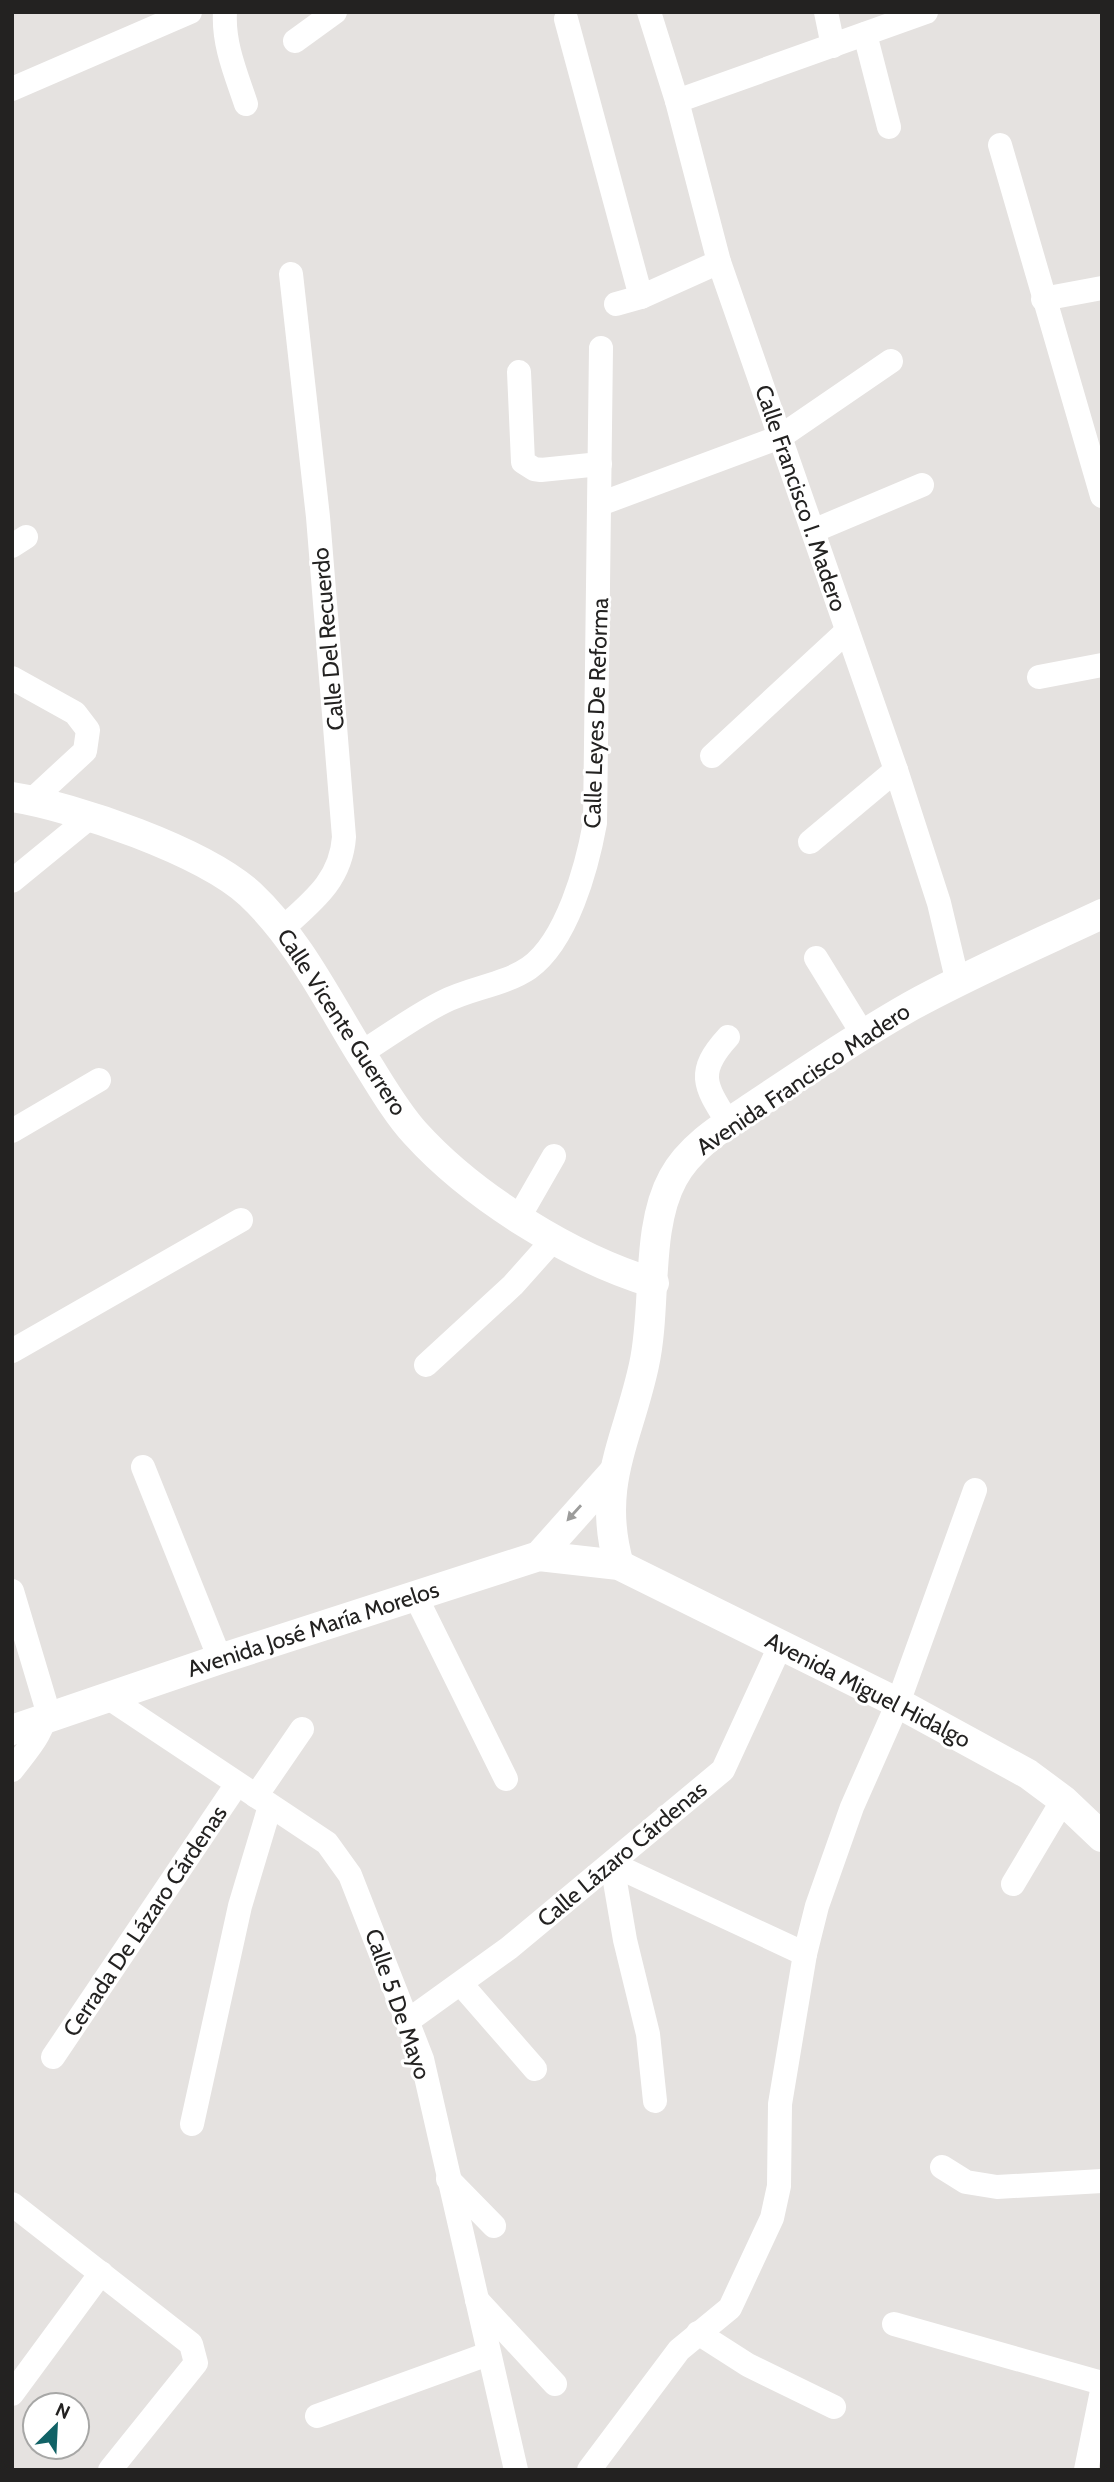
<svg xmlns="http://www.w3.org/2000/svg" width="1114" height="2482" font-family="Cabin,sans-serif">
	<rect width="100%" height="100%" fill="#e5e2e0"/>
	<g fill="none" stroke-linecap="round" stroke-linejoin="round">
		<g stroke="#fff" stroke-width="24">
			<path d="M225 12C223 44 236 74 246 104"/>
			<path d="M649 12 677 101 719 262 896 770 939 903 958 983"/>
			<path d="M826 12 833 46"/>
			<path d="M566 19 641 297"/>
			<path d="M865 34 889 127"/>
			<path d="M295 41 335 12"/>
			<path d="M12 89 190 12"/>
			<path d="M677 101 926 12"/>
			<path d="M1000 145 1102 496"/>
			<path d="M1043 299 1102 288"/>
			<path d="M616 304 641 297 719 262"/>
			<path d="M519 372 523 462 534 469 541 470 600 464"/>
			<path d="M600 504 780 437 891 361"/>
			<path d="M813 531 922 485"/>
			<path d="M12 546 26 537"/>
			<path d="M1039 677 1102 665"/>
			<path d="M12 678 75 713 88 730 85 751 32 800"/>
			<path d="M712 756 847 631"/>
			<path d="M810 842 896 770"/>
			<path d="M12 881 89 818"/>
			<path d="M283 928C313 901 341 880 344 837L318 517 291 274"/>
			<path d="M816 958 864 1036"/>
			<path d="M728 1037C695 1073 705 1086 729 1124"/>
			<path d="M361 1053C388 1036 415 1016 443 1002 470 988 504 985 529 968 567 941 587 867 595 823L601 348"/>
			<path d="M12 1131 99 1080"/>
			<path d="M519 1217 554 1156"/>
			<path d="M12 1351 241 1220"/>
			<path d="M426 1365 513 1285 554 1239"/>
			<path d="M143 1467 220 1659"/>
			<path d="M12 1591 46 1705C46 1731 28 1749 12 1770"/>
			<path d="M415 1595 506 1779"/>
			<path d="M109 1698 327 1843 350 1875 422 2059 516 2470"/>
			<path d="M256 1796 302 1729"/>
			<path d="M612 1864 625 1940 648 2034 655 2101"/>
			<path d="M612 1864 805 1954"/>
			<path d="M1013 1884 1063 1800"/>
			<path d="M461 1984 535 2069"/>
			<path d="M409 2020 509 1948 723 1770 781 1644"/>
			<path d="M53 2057 237 1784"/>
			<path d="M192 2124 240 1906 270 1806"/>
			<path d="M942 2167 966 2182 997 2187 1102 2181"/>
			<path d="M448 2179 494 2226"/>
			<path d="M12 2204 191 2344 196 2363 110 2470"/>
			<path d="M477 2300 555 2384"/>
			<path d="M894 2324 1102 2383"/>
			<path d="M698 2333 748 2365 834 2407"/>
			<path d="M12 2394 101 2273"/>
			<path d="M317 2416 488 2354"/>
			<path d="M589 2470 679 2350 730 2308 772 2218 779 2186 780 2104 805 1954 817 1906 852 1807 898 1703 975 1490"/>
			<path d="M1086 2470 1102 2391"/>
		</g>
		<g stroke="#fff" stroke-width="30">
			<path d="M12 797C75 807 203 851 250 894 298 939 327 999 361 1054 378 1080 394 1110 415 1133 473 1197 571 1258 654 1283"/>
			<path d="M539 1556 613 1473"/>
			<path d="M619 1565C596 1485 628 1440 644 1365 657 1307 645 1229 673 1178 691 1144 729 1123 760 1102 809 1069 860 1035 911 1006 973 972 1038 944 1102 914"/>
			<path d="M12 1730 220 1659 539 1556 619 1565 898 1703 1028 1774 1063 1800 1102 1837"/>
		</g>
	</g>
	<defs><path id="oneway-solid" d="M-6-.8H1V-3.2L6.5 0L1 3.2V.8H-6Z" transform="scale(1.75)"/></defs>
	<use fill="#9c9c9b" href="#oneway-solid" transform="translate(574 1513) rotate(132)"/>
	<g text-anchor="middle" dominant-baseline="central" stroke-width="6" stroke-linejoin="round" paint-order="stroke">
		<g font-size="23" fill="#232221" stroke="#fff">
			<text transform="translate(801 498) rotate(71)">Calle Francisco I. Madero</text>
			<text transform="translate(328 639) rotate(-95)">Calle Del Recuerdo</text>
			<text transform="translate(596 713) rotate(-88)">Calle Leyes De Reforma</text>
			<text transform="translate(342 1022) rotate(57)">Calle Vicente Guerrero</text>
			<text transform="translate(803 1079) rotate(-34)">Avenida Francisco Madero</text>
			<text transform="translate(313 1629) rotate(-18)">Avenida José María Morelos</text>
			<text transform="translate(868 1690) rotate(27)">Avenida Miguel Hidalgo</text>
			<text transform="translate(622 1854) rotate(-40)">Calle Lázaro Cárdenas</text>
			<text transform="translate(145 1921) rotate(-56)">Cerrada De Lázaro Cárdenas</text>
			<text transform="translate(398 2004) rotate(71)">Calle 5 De Mayo</text>
		</g>
	</g>
	<rect width="1114" height="2482" fill="none" stroke="#232221" stroke-width="28"/>
	<g transform="translate(56 2426) rotate(24)"><circle r="33" fill="#ffffff" stroke="#a7a7a6" stroke-width="2"/>
	<path d="M0-5L12 26L0 18L-12 26Z" fill="#116266"/>
	<text y="-10" font-size="19" font-weight="bold" text-anchor="middle" fill="#232221">N</text>
	</g>
</svg>
